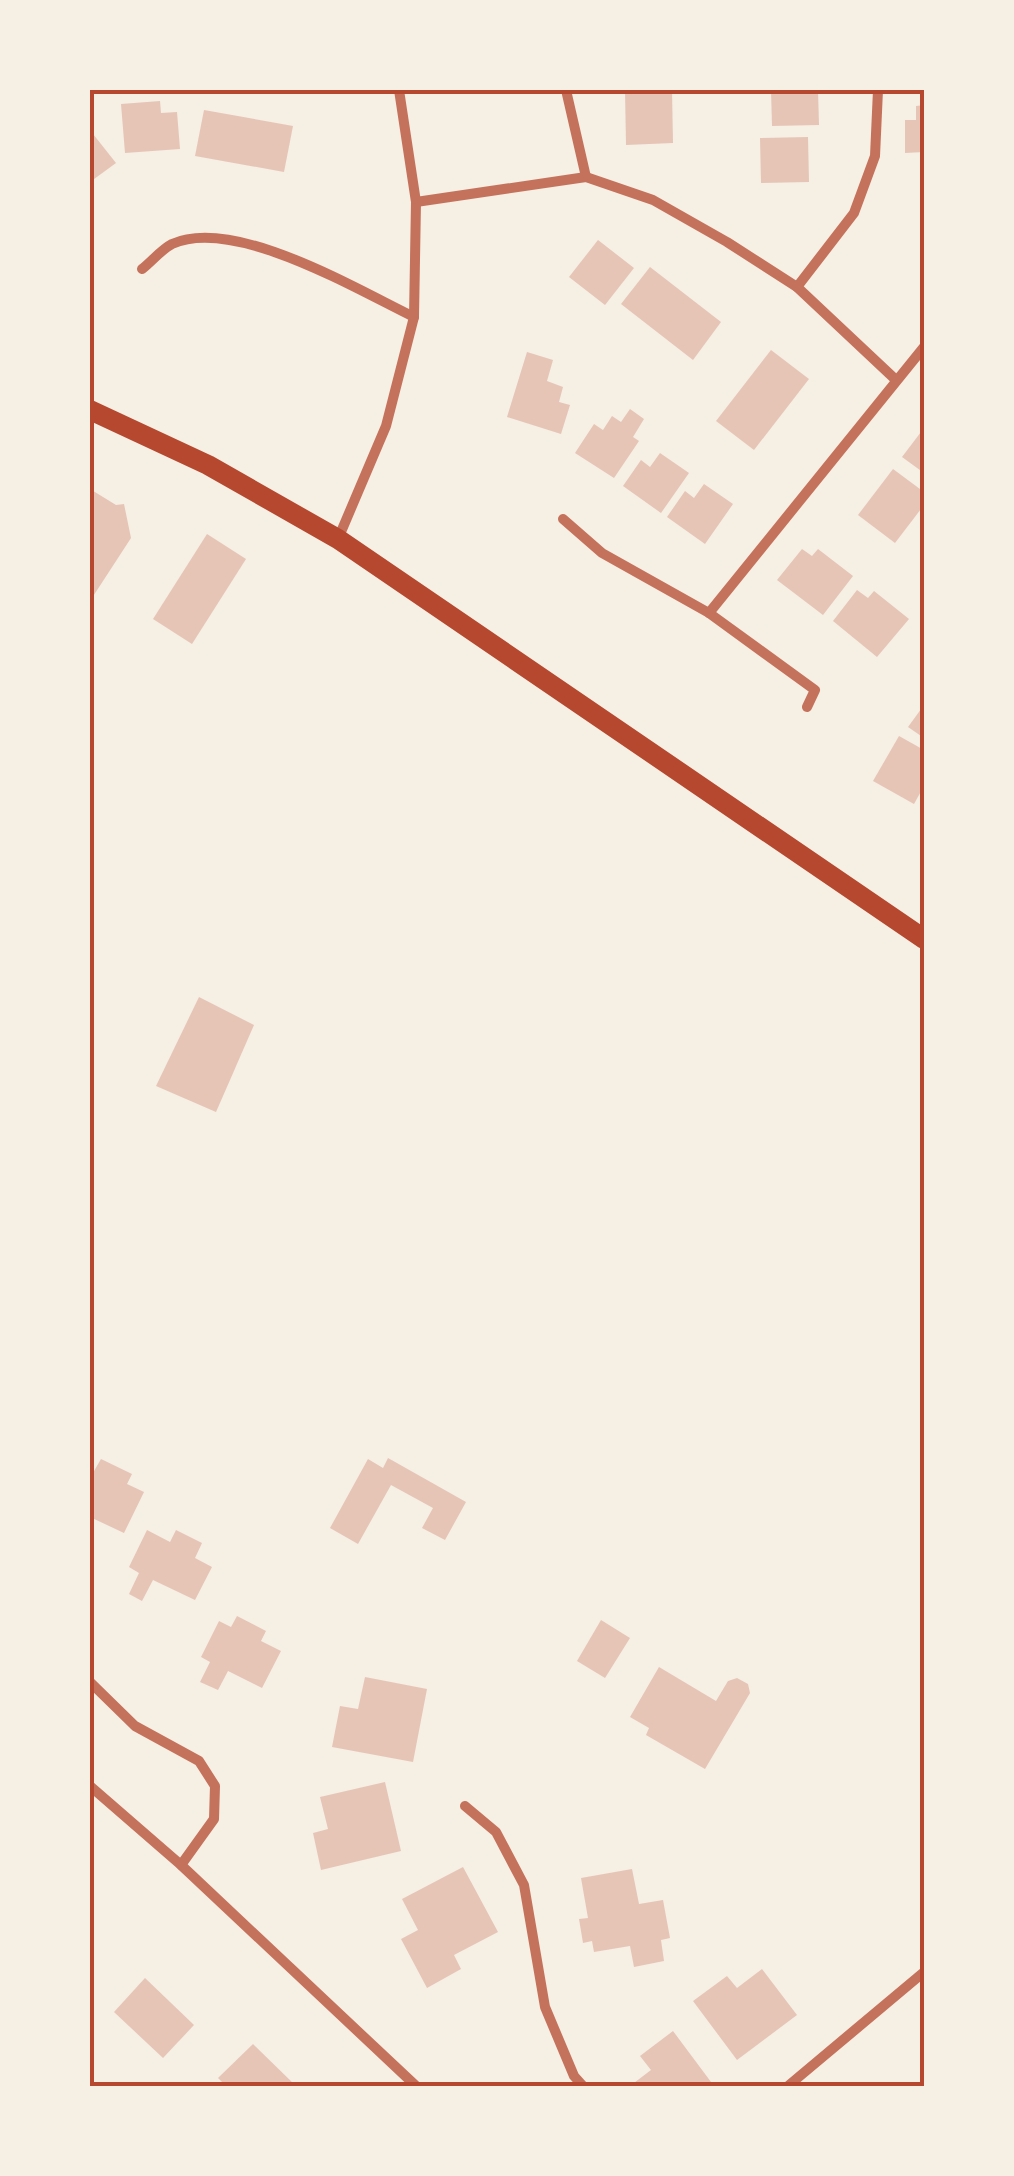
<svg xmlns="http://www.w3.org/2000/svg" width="1014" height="2176" font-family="'PT Sans',sans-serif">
	<rect width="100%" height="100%" fill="#f6efe4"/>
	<g fill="#e6c5b7">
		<path d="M625 90H672L673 143 626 145Z"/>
		<path d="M771 90H818L819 125 772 126Z"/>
		<path d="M160 101 161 113 177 112 180 149 125 153 121 104Z"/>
		<path d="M924 105V152L905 153V120H916V106Z"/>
		<path d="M204 110 293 126 284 172 195 156Z"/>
		<path d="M93 134 116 163 90 182V136Z"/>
		<path d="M808 137 809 182 761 183 760 138Z"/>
		<path d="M598 240 634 268 605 305 569 277Z"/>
		<path d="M650 267 721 322 693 360 621 304Z"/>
		<path d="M771 350 809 379 754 450 716 421Z"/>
		<path d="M527 352 553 360 547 381 563 387 559 402 570 405 561 434 507 417Z"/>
		<path d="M630 409 644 419 633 437 639 441 614 478 575 453 594 424 603 430 612 416 621 422Z"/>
		<path d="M924 428V473L902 457Z"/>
		<path d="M660 453 689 473 661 513 623 486 641 460 650 467Z"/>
		<path d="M893 469 924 492V505L895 543 858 515Z"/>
		<path d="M704 484 733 504 705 544 667 517 685 491 694 498Z"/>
		<path d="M90 489 116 505 124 504 131 538 90 601Z"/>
		<path d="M207 534 246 559 192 644 153 619Z"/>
		<path d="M802 549 812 556 818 549 853 576 823 615 777 580Z"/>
		<path d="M857 590 868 598 874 591 909 619 877 657 833 621Z"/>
		<path d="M924 705V738L908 727Z"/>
		<path d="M899 736 924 750V786L914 804 873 781Z"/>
		<path d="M199 997 254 1025 216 1112 156 1086Z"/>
		<path d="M388 1458 466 1502 445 1540 422 1528 433 1508 391 1485 358 1544 330 1528 368 1459 383 1468Z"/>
		<path d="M101 1459 132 1474 127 1484 144 1492 124 1533 90 1517V1478Z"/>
		<path d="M147 1530 170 1542 176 1530 202 1543 195 1558 212 1567 195 1600 153 1580 142 1601 129 1594 139 1573 129 1567Z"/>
		<path d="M237 1616 266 1631 261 1641 281 1651 262 1688 228 1671 218 1690 200 1682 210 1662 201 1657 219 1621 231 1627Z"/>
		<path d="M601 1620 630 1638 605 1678 577 1661Z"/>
		<path d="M659 1667 716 1701 728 1681 737 1678 748 1684 750 1693 705 1769 646 1735 649 1728 630 1717Z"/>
		<path d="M365 1677 427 1689 413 1762 332 1747 340 1706 358 1709Z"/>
		<path d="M385 1782 401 1851 321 1870 313 1833 328 1829 320 1797Z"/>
		<path d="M463 1867 498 1932 454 1955 461 1969 427 1988 401 1939 418 1930 402 1899Z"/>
		<path d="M632 1869 639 1904 663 1900 670 1938 661 1940 664 1961 634 1967 630 1946 594 1952 592 1941 583 1943 579 1919 588 1918 581 1878Z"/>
		<path d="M762 1969 797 2015 737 2060 693 2001 727 1976 737 1988Z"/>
		<path d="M145 1978 194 2025 163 2058 114 2012Z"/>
		<path d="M673 2031 714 2086H630L651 2070 640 2056Z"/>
		<path d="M253 2044 296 2086H226L218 2078Z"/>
	</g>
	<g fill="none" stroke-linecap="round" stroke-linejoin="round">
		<g stroke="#c5725c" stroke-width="10">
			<path d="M566 90 586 177"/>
			<path d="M416 202 586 177 653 200 727 242 797 287 896 380"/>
			<path d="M142 269C151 262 162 249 172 244 234 216 356 289 414 317"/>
			<path d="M797 287 854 213 875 156 878 90"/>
			<path d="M563 519 602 553 709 613 815 690 807 707"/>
			<path d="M338 539 386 426 414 317 416 202 399 90"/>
			<path d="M709 613 924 347"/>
			<path d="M90 1682 135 1726 199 1761 215 1786 214 1819 181 1865"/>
			<path d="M90 1786 181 1865 416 2086"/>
			<path d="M465 1806 496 1832 524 1885 545 2007 574 2076 583 2086"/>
			<path d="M788 2086 924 1972"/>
		</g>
		<path stroke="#b5482f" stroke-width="20" d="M90 410 208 465 338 539 924 939"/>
	</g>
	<rect width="1014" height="2176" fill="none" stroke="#f6efe4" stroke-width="185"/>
	<rect x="92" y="92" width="830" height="1992" fill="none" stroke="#b5482f" stroke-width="4"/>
</svg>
